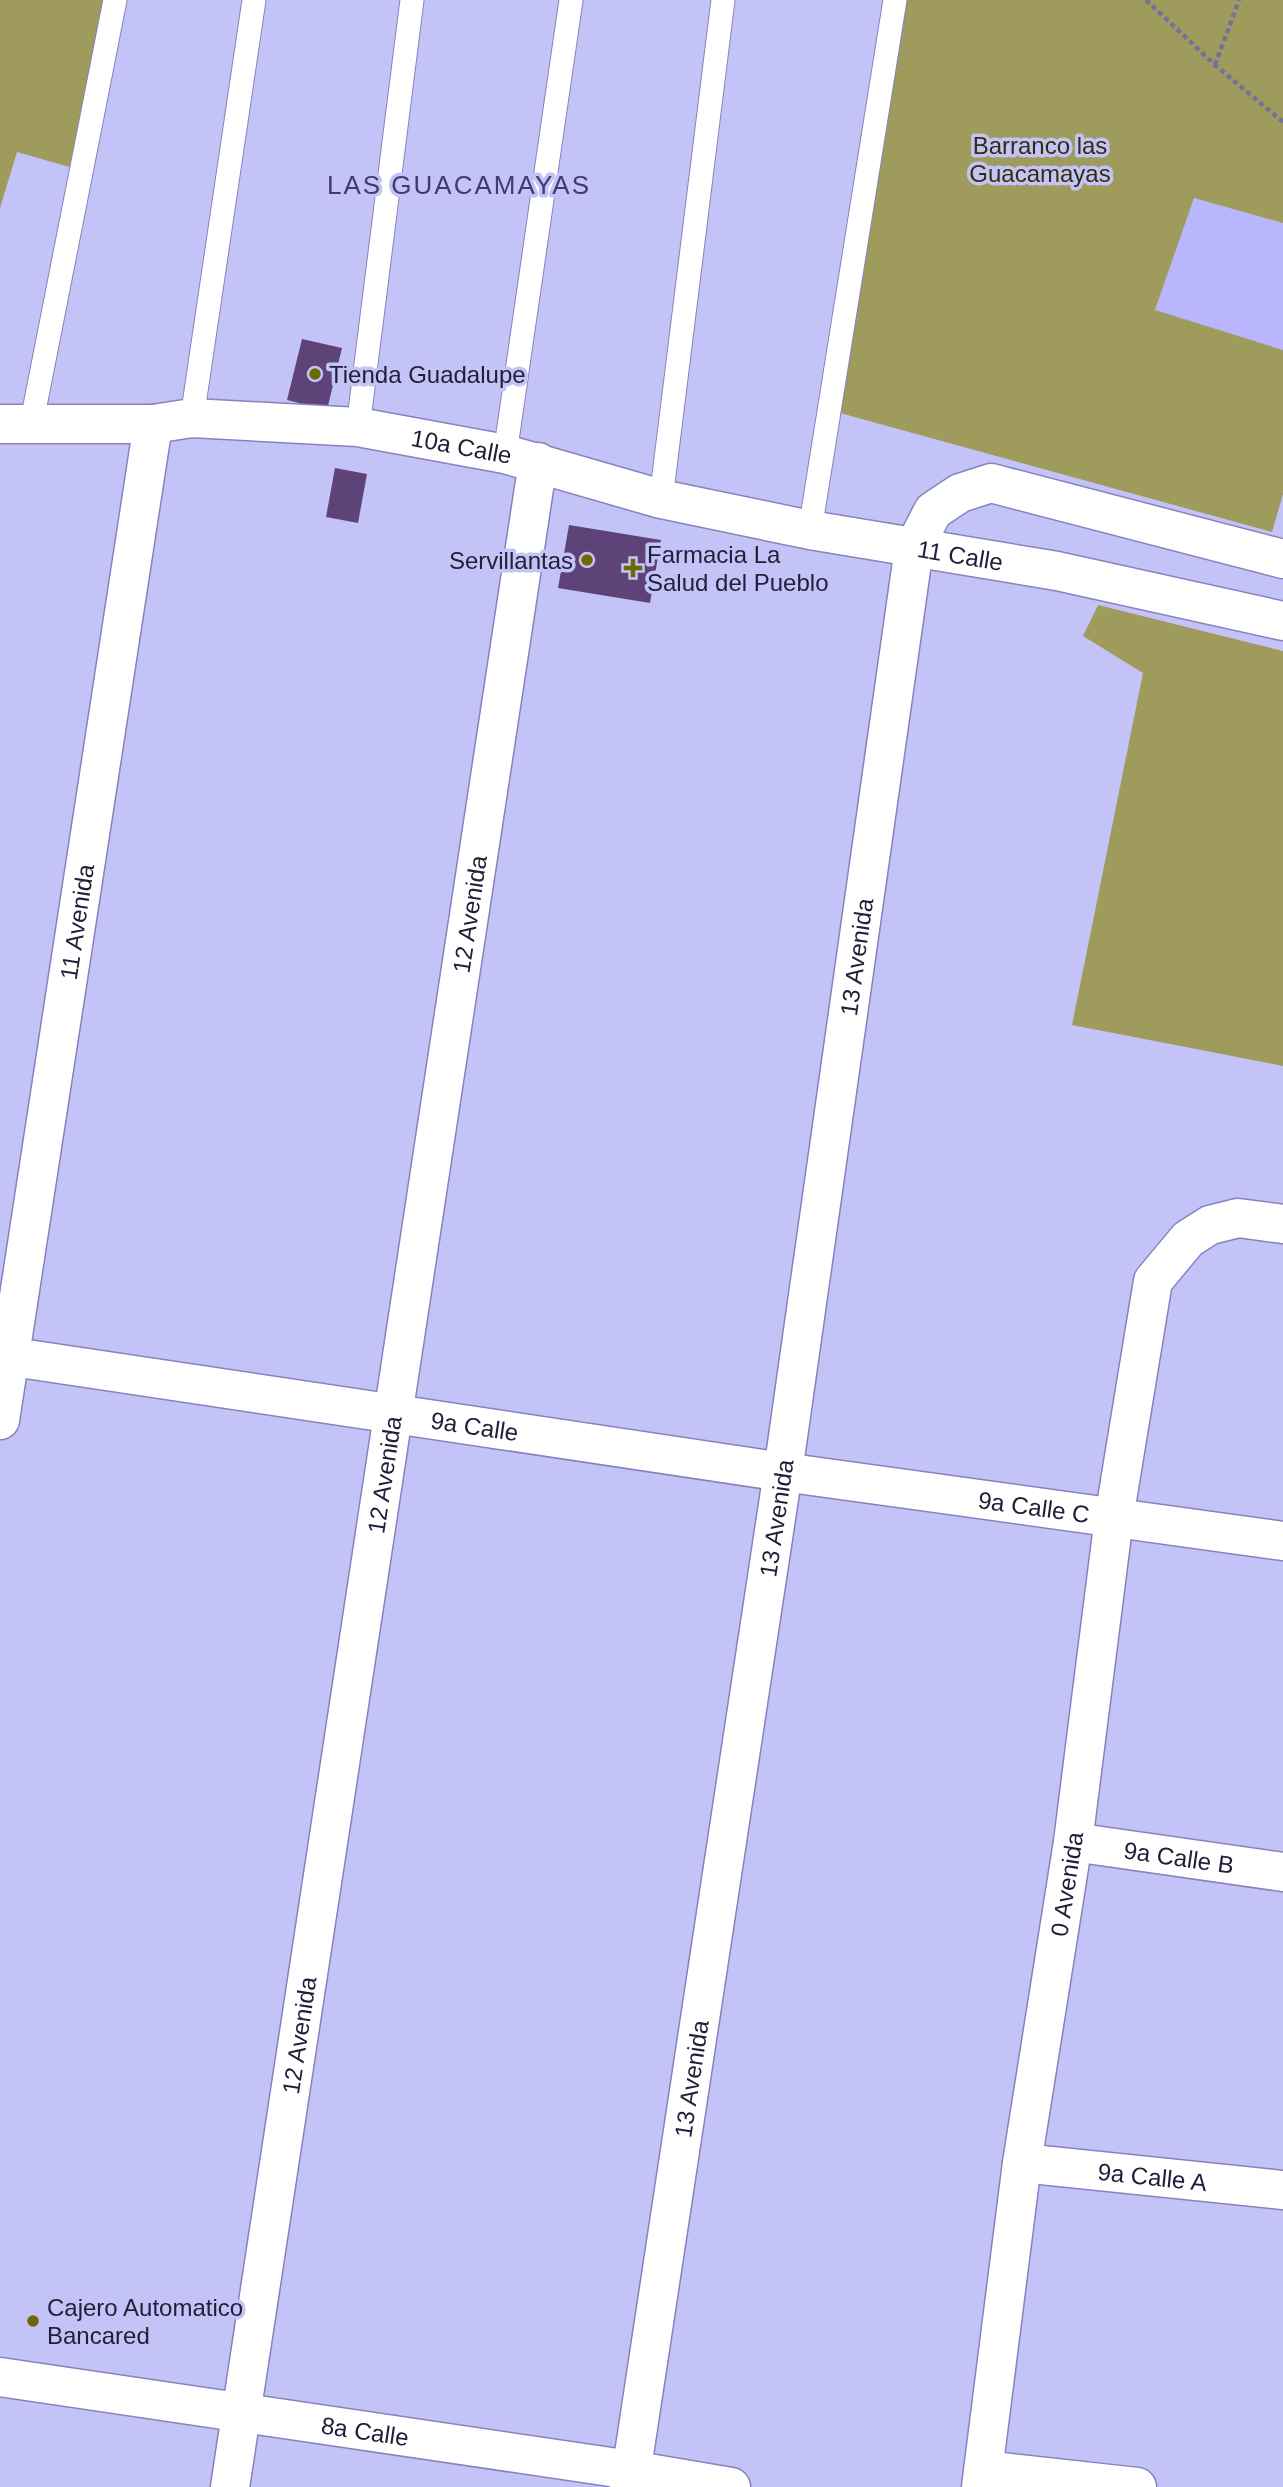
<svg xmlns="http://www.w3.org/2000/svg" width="1283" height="2487" font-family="Arial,sans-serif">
	<rect width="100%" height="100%" fill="#c4c3f7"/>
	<path fill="#b9b6fe" d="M1194 198 1283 223V350L1155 311Z"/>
	<g fill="#9f9b5c">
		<path d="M0 0H118L80 170 17 152 0 208Z"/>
		<path d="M904 0H1283V223L1194 198 1155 310 1283 350V494L1272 532 840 413Z"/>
		<path d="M1098 605 1283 651V1066L1072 1025 1143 673 1083 636Z"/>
	</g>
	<g fill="#5e4379">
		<path d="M302 339 342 348 327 410 287 400Z"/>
		<path d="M335 468 367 474 358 523 326 517Z"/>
		<path d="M569 525 661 540 650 603 558 588Z"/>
	</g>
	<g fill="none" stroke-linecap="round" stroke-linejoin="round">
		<defs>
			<g id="service">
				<path d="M192 418 254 0"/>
				<path d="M31 426 115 0"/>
				<path d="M358 427 412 0"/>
				<path d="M505 454 571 0"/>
				<path d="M661 499 723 0"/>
				<path d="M810 530 895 0"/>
			</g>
			<g id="minor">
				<path id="s1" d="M0 1355 783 1472 1283 1541"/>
				<path id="s2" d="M0 1420 153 424"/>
				<path id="s3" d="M1073 1842 1283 1872"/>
				<path id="s4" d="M1022 2163 1283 2190"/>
				<path id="s5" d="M0 2377 631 2470 731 2487"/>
				<path d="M984 2470 1137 2487"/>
				<path id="s6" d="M230 2487 538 462"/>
				<path id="s7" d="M629 2487 783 1472 914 548"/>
				<path id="s8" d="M981 2487 1022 2163 1073 1842 1114 1518 1153 1281 1188 1239 1210 1225 1238 1218 1283 1224"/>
			</g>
			<g id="secondary">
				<path id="s9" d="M0 424H153L192 418 358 427 505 454 661 499 810 530 1057 571 1283 621"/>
				<path d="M914 548 933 511 960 493 991 483 1283 559"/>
			</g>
		</defs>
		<use href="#service" stroke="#8682c0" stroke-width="25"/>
		<use href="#minor" stroke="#8682c0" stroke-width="41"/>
		<use href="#secondary" stroke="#8682c0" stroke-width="41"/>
		<g stroke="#747299" stroke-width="4.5" stroke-dasharray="5 3.5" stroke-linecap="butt">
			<path d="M1146 0 1215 65 1283 122"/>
			<path d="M1215 65 1239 0"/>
		</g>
		<use href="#service" stroke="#fff" stroke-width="23"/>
		<use href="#minor" stroke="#fff" stroke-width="38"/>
		<use href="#secondary" stroke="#fff" stroke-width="38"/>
	</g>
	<g fill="#6f6903" stroke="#c4c3f7" stroke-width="2.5">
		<circle cx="315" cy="374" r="7"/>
		<circle cx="587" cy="560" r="7"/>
		<path d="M629.5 557.5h7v7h7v7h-7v7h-7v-7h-7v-7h7z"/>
		<circle cx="33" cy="2321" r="7"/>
	</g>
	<g text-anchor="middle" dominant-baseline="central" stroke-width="7" stroke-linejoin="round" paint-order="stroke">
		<g font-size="24" fill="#312f0b" stroke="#c4c3f7">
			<text x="1040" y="145">Barranco las<tspan x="1040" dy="28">Guacamayas</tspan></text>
		</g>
		<g font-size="24" fill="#222039" stroke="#c4c3f7" text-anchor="start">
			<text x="329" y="374">Tienda Guadalupe</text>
			<text x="647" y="554">Farmacia La<tspan x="647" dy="28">Salud del Pueblo</tspan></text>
			<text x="573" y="560" text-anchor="end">Servillantas</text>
			<text x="47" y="2307">Cajero Automatico<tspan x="47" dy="28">Bancared</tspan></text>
		</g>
		<g font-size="24" fill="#222039" stroke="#c4c3f7">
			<text stroke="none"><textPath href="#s9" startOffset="464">10a Calle</textPath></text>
			<text stroke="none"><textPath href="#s9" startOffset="975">11 Calle</textPath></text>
			<text stroke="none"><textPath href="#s6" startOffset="1591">12 Avenida</textPath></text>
			<text stroke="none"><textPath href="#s2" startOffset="504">11 Avenida</textPath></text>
			<text stroke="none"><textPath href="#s7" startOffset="1547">13 Avenida</textPath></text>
			<text stroke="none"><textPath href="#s1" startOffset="480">9a Calle</textPath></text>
			<text stroke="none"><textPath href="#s6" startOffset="1024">12 Avenida</textPath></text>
			<text stroke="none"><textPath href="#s1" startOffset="1045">9a Calle C</textPath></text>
			<text stroke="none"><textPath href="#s7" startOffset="980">13 Avenida</textPath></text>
			<text stroke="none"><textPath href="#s3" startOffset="107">9a Calle B</textPath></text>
			<text stroke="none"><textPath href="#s8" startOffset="609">0 Avenida</textPath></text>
			<text stroke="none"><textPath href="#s6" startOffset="457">12 Avenida</textPath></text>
			<text stroke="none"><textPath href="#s7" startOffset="413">13 Avenida</textPath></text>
			<text stroke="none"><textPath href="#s4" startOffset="131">9a Calle A</textPath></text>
			<text stroke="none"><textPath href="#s5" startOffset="369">8a Calle</textPath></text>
		</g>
		<g font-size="26" letter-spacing="2" fill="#403a71" stroke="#c4c3f7">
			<text x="459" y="185">LAS GUACAMAYAS</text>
		</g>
	</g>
</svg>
